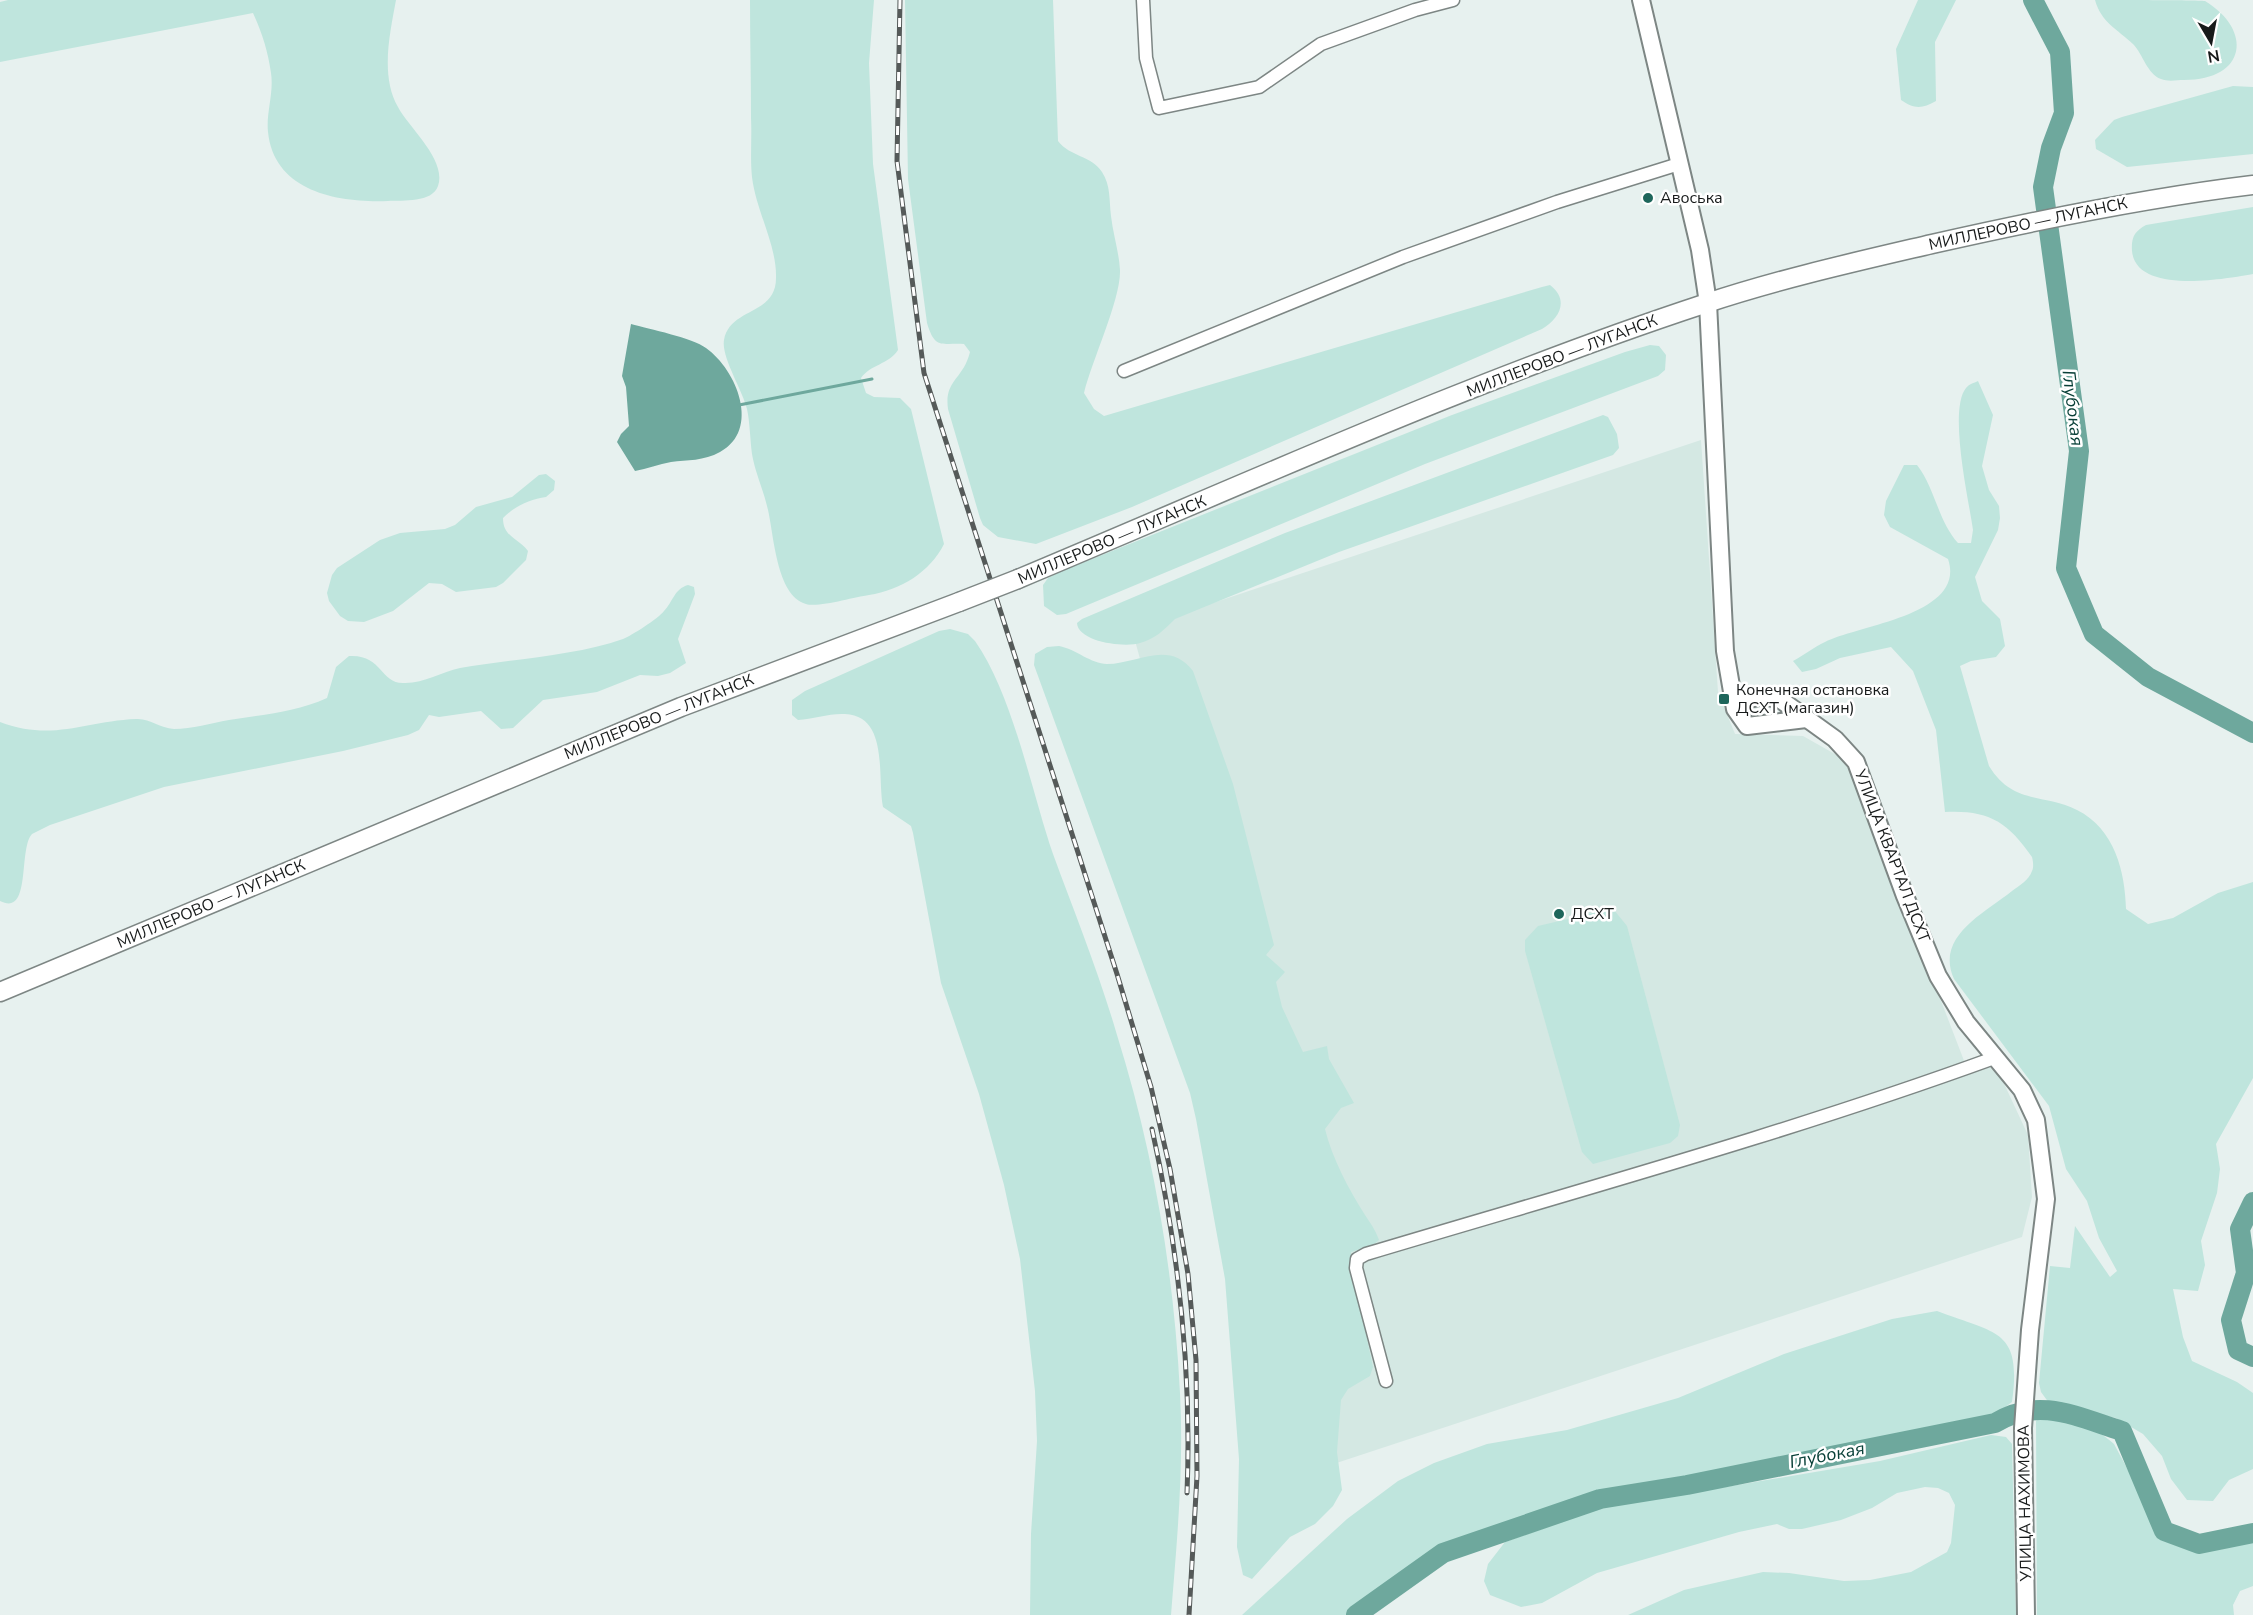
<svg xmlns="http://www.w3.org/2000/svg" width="2253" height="1615" font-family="'Nunito Sans',sans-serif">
	<rect width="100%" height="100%" fill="#e7f1ef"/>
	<path fill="#d4e8e3" d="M1701 440 1718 692 1735 734 1803 736 1849 762 1968 1071 1986 1065 2000 1075 2028 1135 2032 1197 2022 1237 1291 1478 1274 1141 1132 630Z"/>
	<g fill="#bfe5dd">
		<path d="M8 0H396C390 33 380 76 398 107 409 128 447 160 438 186 432 203 403 200 388 201 339 203 274 192 268 132 266 113 274 93 271 73 268 51 262 33 253 13L0 62V2Z"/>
		<path d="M750 0H874L869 63 873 164 898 350C888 365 871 364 861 378L866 393 874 397 900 398 911 409 944 544C930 572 901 590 869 595 854 597 818 608 806 604 775 595 774 531 767 506 763 489 755 472 752 454 750 439 750 423 747 409 743 391 721 357 724 340 730 307 776 316 776 278 777 245 756 211 752 177 750 158 752 138 751 118 751 79 750 39 750 0Z"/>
		<path d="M905 0H1053L1058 141C1070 157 1091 155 1102 172 1111 186 1109 200 1111 216 1113 234 1119 252 1120 270 1121 299 1092 360 1084 393L1094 409 1104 416 1542 287 1550 285C1570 300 1559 319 1542 329L1132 507 1036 544 998 537 983 525 980 518 948 409C944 380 963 380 970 352L964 344C940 343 935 349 927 323L908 179Z"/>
		<path d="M1918 0H1956L1935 42 1936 101C1922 109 1914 109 1901 100L1896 49Z"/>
		<path d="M2095 0C2113 0 2194 0 2205 1 2253 30 2247 80 2184 80 2177 80 2168 82 2161 79 2147 74 2143 54 2133 44 2117 29 2101 22 2095 0Z"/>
		<path d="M2233 86 2253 87V154L2127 167 2096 149 2095 140 2114 120 2122 117Z"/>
		<path d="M2253 207V274C2225 279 2136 295 2132 251 2131 237 2135 231 2146 225Z"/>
		<path d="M1650 345 1659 346 1666 355 1665 370 1658 376 1425 464 1066 614 1057 615 1044 606 1043 585 1048 578 1062 571 1452 415 1625 352Z"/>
		<path d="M1978 381 1993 415 1982 466 1989 490 1999 506 2000 518 1998 530 1975 577 1982 601 2000 619 2005 646 1996 657 1971 661 1960 666 1989 766C2013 805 2043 793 2077 810 2115 829 2125 872 2126 909L2148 924 2173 918 2218 893 2253 882V1078L2216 1144 2220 1169 2217 1193 2201 1241 2205 1265 2198 1291 2173 1289 2183 1337 2192 1361 2237 1382 2253 1393V1469L2229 1480 2213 1501 2187 1500 2171 1479 2162 1456 2143 1434 2116 1418 2049 1403 2041 1392 2039 1383 2050 1266 2070 1268 2075 1226 2110 1277 2117 1271 2099 1238 2087 1201 2066 1169 2049 1106 1954 979C1935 937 1983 914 2012 891 2019 886 2029 880 2032 871 2034 867 2033 861 2032 857 2007 821 1988 810 1945 812L1936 730 1913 671 1891 647 1840 658 1816 669 1802 672 1793 661C1804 655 1814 647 1825 642 1858 625 1967 615 1948 559L1890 527 1884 515 1886 501 1904 465H1917C1935 488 1938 521 1958 543H1971L1973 530C1969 501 1948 410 1966 388 1969 384 1974 383 1978 381Z"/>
		<path d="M1603 415 1608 417 1617 434 1619 448 1613 455 1339 552 1175 619C1164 630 1155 639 1140 643 1125 648 1078 642 1077 623L1082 619 1285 533Z"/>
		<path d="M546 474 555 481 554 490 546 497C530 499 515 506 503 518 503 537 517 537 528 551L526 560 503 583 496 587 456 592 442 584 429 583 393 611 364 622 348 621 340 616 329 601 327 593 332 575 337 568 380 540 400 533 445 529 455 525 476 507 512 497 539 475Z"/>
		<path d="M688 585 694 587 695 594 678 639 686 663 670 673 658 676 640 675 597 692 543 700 513 728 501 729 481 711 439 717 429 715 419 730 408 735 343 751 164 787 50 825 32 834C18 849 32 917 0 901V722C53 742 85 721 136 719 150 718 159 728 174 729 192 729 211 723 229 720 261 715 296 712 327 698L336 667 349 656C382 654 380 683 403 683 423 684 441 672 460 668 511 659 575 656 623 639 631 636 659 618 664 611 673 602 674 589 688 585Z"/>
		<path d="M950 629 968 634 975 641C1013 695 1031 790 1053 854 1075 914 1099 973 1117 1035 1153 1150 1174 1272 1180 1393 1184 1467 1177 1541 1171 1615H1030L1031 1534 1037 1441 1035 1391 1020 1259 1004 1185 979 1094 941 983 913 833 911 826 883 807C877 776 889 716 845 714 830 713 813 719 798 720L792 715V700L805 691 939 631Z"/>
		<path d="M1059 646C1076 649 1091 664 1107 664 1137 664 1169 639 1193 671L1233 784 1274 945 1266 955 1285 972 1276 982 1282 1007 1303 1052 1327 1046 1329 1059 1354 1103 1341 1108 1325 1129C1332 1158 1349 1190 1365 1215 1371 1224 1375 1229 1379 1240L1373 1245 1351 1252V1264L1373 1367 1370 1376 1348 1389 1341 1400 1337 1452 1342 1490 1333 1506 1315 1524 1290 1537 1252 1579 1243 1575 1237 1547 1239 1459 1225 1279 1196 1119 1190 1093 1034 665 1035 654 1047 647Z"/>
		<path d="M1606 910H1614L1627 926 1680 1125 1678 1136 1670 1143 1593 1164 1582 1152 1525 951V940L1538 926Z"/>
		<path d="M1937 1311C1997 1334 2022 1329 2012 1402L2000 1411 1978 1420 1721 1472 1609 1491 1471 1534 1436 1548 1348 1615H1242L1347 1519 1398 1481 1434 1463 1487 1444 1567 1430 1678 1398 1784 1354 1892 1319Z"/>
		<path d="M2050 1416C2074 1422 2096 1427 2114 1444L2163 1535 2180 1544 2209 1551 2253 1540V1586L2240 1591 2233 1605 2234 1615H2037L2036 1421 2040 1417Z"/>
		<path d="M1991 1435 2006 1437 2012 1444 2016 1615H1628L1684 1590 1763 1572 1789 1573 1844 1581 1870 1580 1911 1572 1947 1552 1951 1543 1955 1505 1949 1493 1938 1488 1925 1487 1897 1493 1872 1508 1841 1520 1802 1529H1789L1777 1524 1739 1532 1597 1573 1542 1603 1521 1607 1490 1595 1484 1581 1488 1564 1505 1542 1601 1508 1880 1461Z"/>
	</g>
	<path fill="#6ea89d" d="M631 324C649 329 693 338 706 348 737 370 761 430 720 452 704 461 687 460 671 462 659 464 647 469 635 471L617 442 621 434 629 426 626 387 622 376Z"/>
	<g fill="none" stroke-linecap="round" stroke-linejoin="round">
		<path stroke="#6ea89d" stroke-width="3" d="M739 405 872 379"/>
		<g stroke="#6ea89d" stroke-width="20">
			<path d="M2033 0 2060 52 2064 113 2051 148 2043 187 2079 451 2066 568 2094 634 2148 677 2253 733"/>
			<path d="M2253 1202 2240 1229 2246 1273 2231 1320 2238 1350 2253 1357"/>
			<path d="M1356 1615 1443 1553 1600 1499 1687 1485 1995 1423C2039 1396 2077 1417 2122 1431L2164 1531 2199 1544 2253 1533"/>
		</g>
		<defs>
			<g id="street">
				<path d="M1143 0 1146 58 1159 108 1259 87 1321 44 1415 10 1453 0"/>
				<path d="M1124 371 1403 257 1557 202 1679 164"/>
				<path d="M1386 1381 1356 1268 1357 1259 1366 1254C1576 1191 1788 1133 1994 1058"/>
			</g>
			<g id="secondary">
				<path d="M1641 0 1700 250 1708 303 1725 651 1735 709 1747 726 1806 719"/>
				<path d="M1734 702 1764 696 1781 700 1835 739 1856 762 1905 896 1938 976 1966 1022 2022 1090 2036 1120 2046 1199 2030 1330 2023 1428 2026 1615"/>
			</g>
			<g id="primary">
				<path d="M1018 579C1245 484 1470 381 1704 304 1779 279 1855 262 1932 244 2038 220 2145 198 2253 185"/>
				<path d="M0 992 681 707 959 602"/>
			</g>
		</defs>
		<use href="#street" stroke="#7d8684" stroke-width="15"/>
		<use href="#secondary" stroke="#7d8684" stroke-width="20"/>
		<use href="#primary" stroke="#7d8684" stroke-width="21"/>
		<use href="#street" stroke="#fff" stroke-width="12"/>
		<use href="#secondary" stroke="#fff" stroke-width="16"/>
		<use href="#primary" stroke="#fff" stroke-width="18"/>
		<defs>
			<g id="rail">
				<path d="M900 0 897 161 924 373 1117 974 1151 1087 1170 1169 1188 1274 1196 1360 1197 1476 1189 1615"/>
				<path d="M1152 1129C1178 1247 1192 1372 1187 1493"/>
			</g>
		</defs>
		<use href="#rail" stroke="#555a59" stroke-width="5"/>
		<use href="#rail" stroke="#fff" stroke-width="3" stroke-dasharray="9" stroke-linecap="butt"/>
		<defs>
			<path id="primary-bridge" d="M959 602 1018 579"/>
		</defs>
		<use href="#primary-bridge" stroke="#7d8684" stroke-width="21" stroke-linecap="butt"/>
		<use href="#primary-bridge" stroke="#fff" stroke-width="18"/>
	</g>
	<g fill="#1e665b" stroke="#fff" stroke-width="2">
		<circle cx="1648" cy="198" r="6"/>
		<rect x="1718" y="693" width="12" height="12" rx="3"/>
		<circle cx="1559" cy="914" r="6"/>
	</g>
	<g text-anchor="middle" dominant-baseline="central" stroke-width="5" stroke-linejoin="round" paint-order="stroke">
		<g font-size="16" fill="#171a1a" stroke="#fff" text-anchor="start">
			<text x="1660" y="198">Авоська</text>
			<text x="1736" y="690">Конечная остановка<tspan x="1736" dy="18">ДСХТ (магазин)</tspan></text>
			<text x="1571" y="914">ДСХТ</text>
		</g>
		<g font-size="16" fill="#171a1a" stroke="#fff">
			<text transform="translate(2028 224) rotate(-12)">МИЛЛЕРОВО — ЛУГАНСК</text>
			<text transform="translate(1562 356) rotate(-21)">МИЛЛЕРОВО — ЛУГАНСК</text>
			<text transform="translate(1112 540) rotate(-23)">МИЛЛЕРОВО — ЛУГАНСК</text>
			<text transform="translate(659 717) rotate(-22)">МИЛЛЕРОВО — ЛУГАНСК</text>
			<text transform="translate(1892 856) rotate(69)">УЛИЦА КВАРТАЛ ДСХТ</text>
			<text transform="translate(211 904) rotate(-23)">МИЛЛЕРОВО — ЛУГАНСК</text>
			<text transform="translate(2025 1503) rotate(-91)">УЛИЦА НАХИМОВА</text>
		</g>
		<g font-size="18" font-style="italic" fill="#094038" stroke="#fff">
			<text transform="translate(2073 408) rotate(83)">Глубокая</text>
			<text transform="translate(1827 1455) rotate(-11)">Глубокая</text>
		</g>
	</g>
	<g transform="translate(2211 42) rotate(170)" stroke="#ffffff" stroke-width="4.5" paint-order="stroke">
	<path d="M0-4.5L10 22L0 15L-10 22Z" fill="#171a1a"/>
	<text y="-9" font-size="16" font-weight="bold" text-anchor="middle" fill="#171a1a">N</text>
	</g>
</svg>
